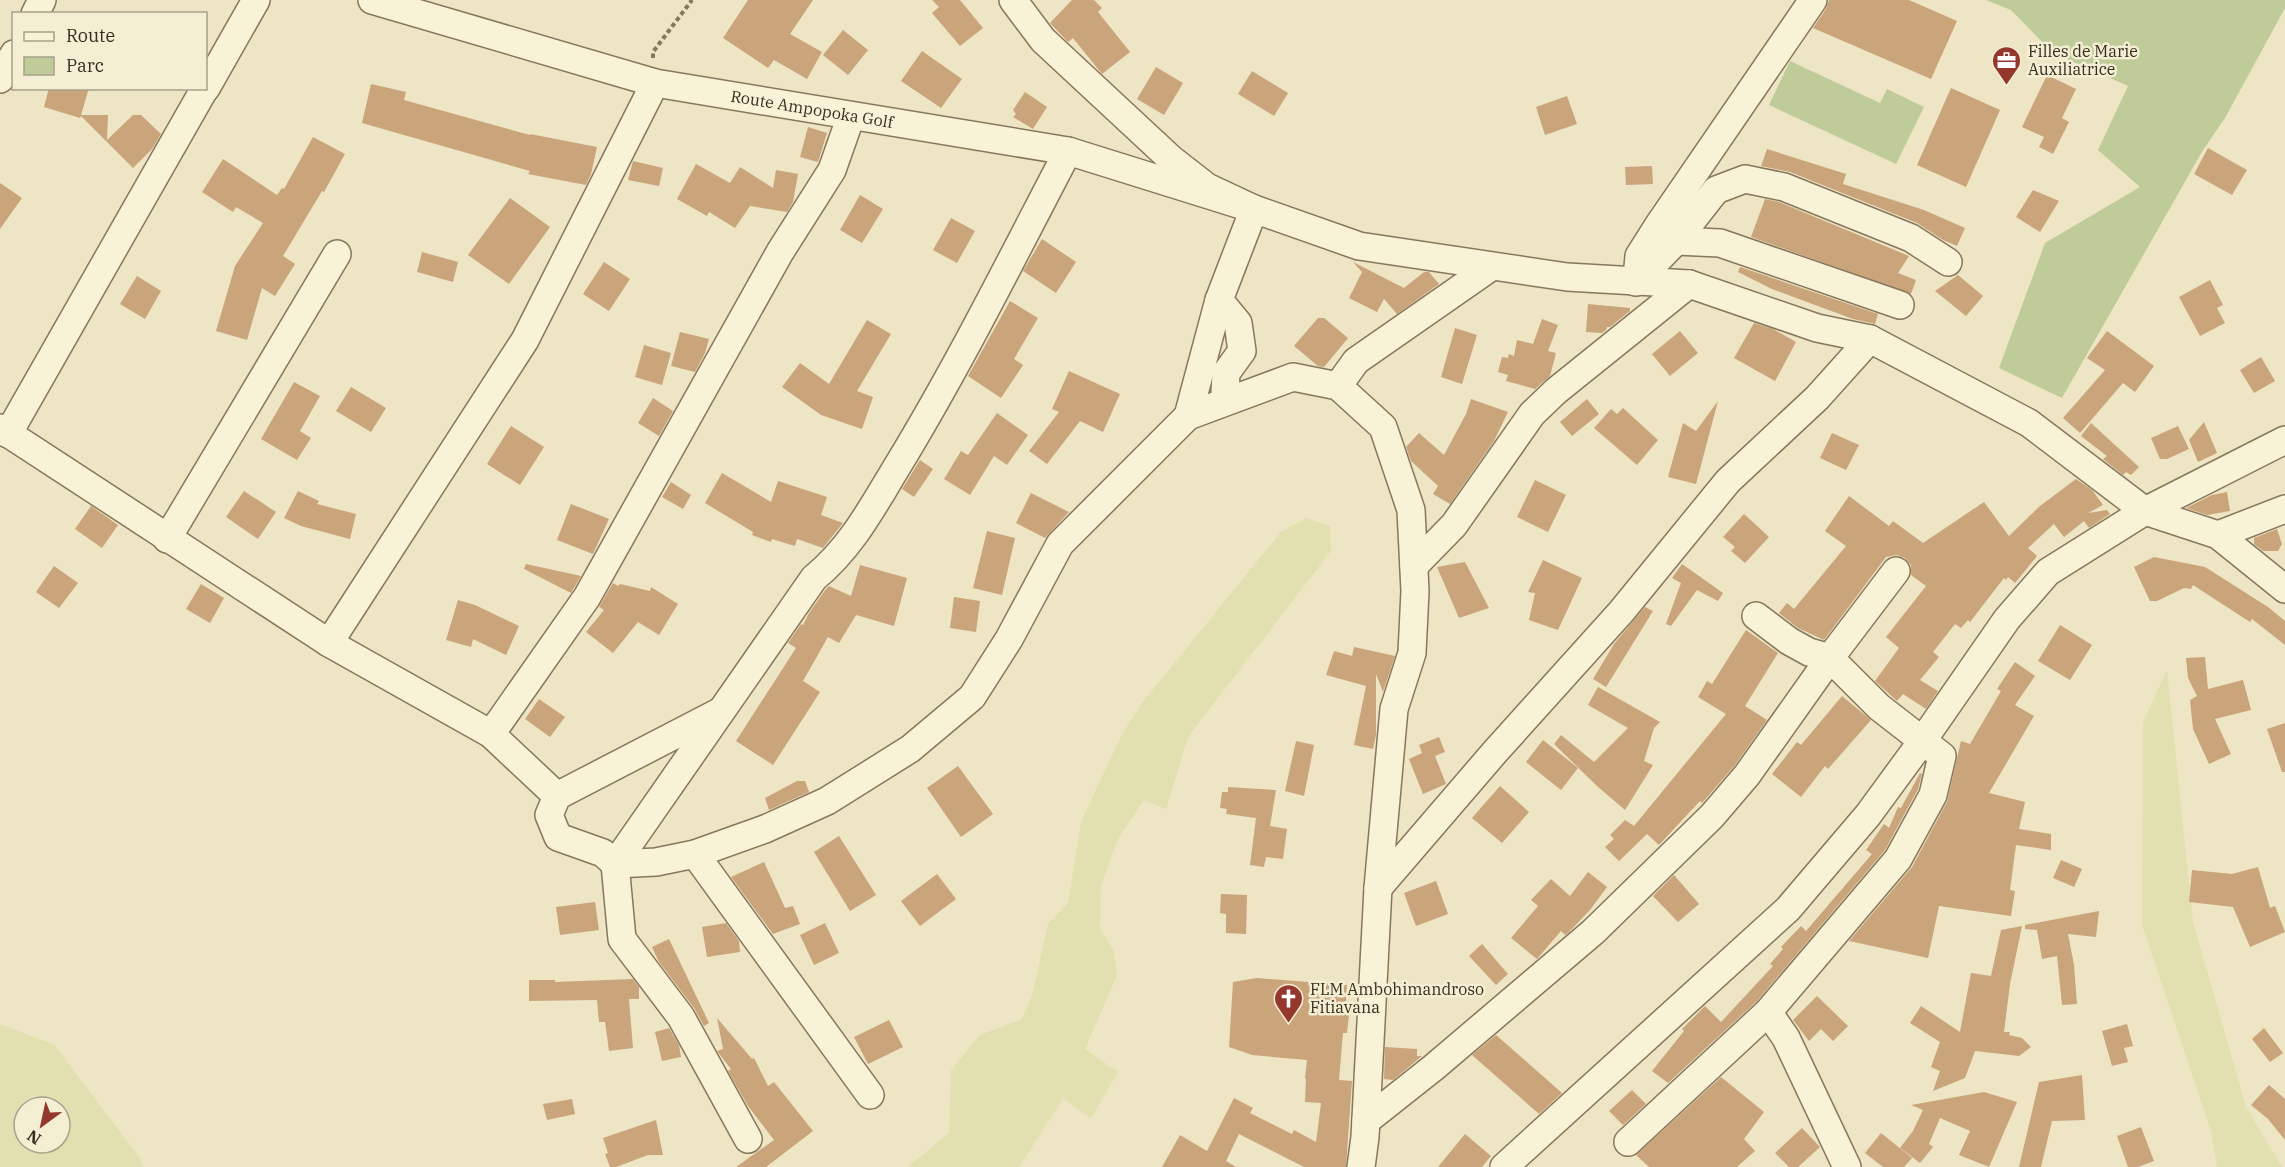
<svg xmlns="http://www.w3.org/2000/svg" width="2285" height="1167" font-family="'IBM Plex Serif',serif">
	<rect width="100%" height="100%" fill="#ede5c4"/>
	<g fill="#e2e0b1" fill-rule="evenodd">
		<path d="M1306 518 1330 526 1331 551 1188 737 1166 809 1144 800 1118 839 1101 885 1100 928 1114 952 1117 975 1085 1049 1118 1072 1091 1118 1063 1099 1019 1167H908L949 1133 951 1070 980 1035 1022 1019 1032 996 1048 924 1068 903 1081 822 1121 736 1142 703 1281 532Z"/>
		<path d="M2167 670 2193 922 2246 1107 2282 1167H2217L2211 1131 2142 925 2143 722Z"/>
		<path d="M0 1024 54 1045 140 1158 143 1167H0ZM24 1107H60V1143H24Z"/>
	</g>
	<g fill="#bfcb98">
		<path d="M1986 0H2285V8L2225 118 2203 150 2062 398 1999 368 2045 243 2140 187 2098 150 2128 86 2053 53 2011 10Z"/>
		<path d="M1790 61 1880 103 1887 89 1924 107 1896 164 1769 105Z"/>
	</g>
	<g fill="#caa47b">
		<path d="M748 0H813L790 34 822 52 807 79 774 60 768 68 723 38Z"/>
		<path d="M932 0H960L983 28 960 46 932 13 939 7Z"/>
		<path d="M1072 0H1094L1102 8 1098 12 1130 52 1102 74 1073 38 1068 42 1050 23Z"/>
		<path d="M1829 0H1909L1957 21 1931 79 1813 28 1826 9Z"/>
		<path d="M843 30 868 50 848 75 823 55Z"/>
		<path d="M922 51 962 79 941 108 901 81Z"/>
		<path d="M1156 67 1183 83 1164 115 1137 99Z"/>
		<path d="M1252 71 1288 93 1274 116 1238 94Z"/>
		<path d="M2047 75 2076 89 2062 118 2069 122 2053 154 2039 147 2044 137 2022 127Z"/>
		<path d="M371 84 406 92 404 100 530 135V134L597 147 591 174 586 185 528 174 530 171 362 123Z"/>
		<path d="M49 88H89L81 115H108L107 140 133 115H141L161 134 152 149 133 168 81 116 80 118 44 107Z"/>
		<path d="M1951 88 2000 110 1966 187 1917 165Z"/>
		<path d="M1025 92 1047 107 1033 129 1013 117 1016 114 1013 110Z"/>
		<path d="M1567 96 1577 124 1545 135 1536 107Z"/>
		<path d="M808 127 827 133 818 162 800 157Z"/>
		<path d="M313 137 345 154 324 192 322 191 283 256 295 264 275 296 262 288 247 340 216 331 235 266 263 223 236 207 233 212 202 192 223 159 277 195 282 188 284 189Z"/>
		<path d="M2208 148 2247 170 2232 195 2194 174Z"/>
		<path d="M1767 149 1846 174 1843 184 1924 210 1965 228 1957 246 1943 240 1917 223 1790 172 1761 166Z"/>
		<path d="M633 161 663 168 659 186 628 180Z"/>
		<path d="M696 164 730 183 740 167 773 188 776 170 798 174 793 202 787 212 750 206 735 228 709 212 707 216 677 199Z"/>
		<path d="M1652 166 1653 184 1626 185 1625 167Z"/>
		<path d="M0 183 22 198 0 229Z"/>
		<path d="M2033 190 2059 201 2040 232 2016 217Z"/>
		<path d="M860 195 883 209 862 243 840 230Z"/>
		<path d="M510 198 550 227 509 284 468 255Z"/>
		<path d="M1765 199 1779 202 1909 256 1898 273 1916 280 1911 294 1751 237Z"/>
		<path d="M951 218 975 231 957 263 933 250Z"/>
		<path d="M1042 239 1076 262 1056 293 1023 271Z"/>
		<path d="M422 252 458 262 453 282 417 272Z"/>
		<path d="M604 262 630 279 609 311 583 294Z"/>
		<path d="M1353 262 1404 288 1424 272H1429L1439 284 1397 314 1384 299 1377 312 1349 298 1362 272Z"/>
		<path d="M1740 267 1878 314 1875 324 1853 319 1772 289 1738 272Z"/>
		<path d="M1958 275 1983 296 1966 316 1935 291Z"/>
		<path d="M137 276 161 291 145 319 120 304Z"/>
		<path d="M2210 280 2223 305 2217 308 2225 323 2200 336 2179 297Z"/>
		<path d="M1010 301 1038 318 1014 359 1023 365 1001 398 968 376Z"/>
		<path d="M1588 304 1630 308V311L1610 327H1607L1606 330 1602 333 1586 332Z"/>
		<path d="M1318 318H1324L1348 338 1324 367 1318 366 1294 346Z"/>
		<path d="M1542 319 1558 325 1548 351 1556 353 1550 376 1535 389 1506 381 1508 375 1498 372 1502 357 1508 358 1509 354 1514 356 1517 340 1533 344Z"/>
		<path d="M867 320 891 334 857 391 873 397 862 429 821 415 782 387 800 363 829 384Z"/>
		<path d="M1754 323 1773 329 1796 342 1775 381 1734 358Z"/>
		<path d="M1455 328 1477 335 1462 384 1441 377Z"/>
		<path d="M1680 331 1698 353 1670 376 1652 354Z"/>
		<path d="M2107 331 2154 366 2135 392 2123 383 2080 433 2063 418 2105 370 2087 358Z"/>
		<path d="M680 332 709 339 705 353 695 372 671 366Z"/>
		<path d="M644 345 671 353 662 385 635 377Z"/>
		<path d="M2261 357 2275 381 2254 393 2240 370Z"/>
		<path d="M1069 371 1120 394 1103 432 1080 421 1047 464 1029 451 1059 412 1052 409Z"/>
		<path d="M294 382 320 396 300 431 311 438 297 460 261 439Z"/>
		<path d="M351 387 386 408 371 432 336 411Z"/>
		<path d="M653 398 673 411 659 436 638 423Z"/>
		<path d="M1471 399 1508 412 1494 441 1450 504 1433 494 1438 486 1411 461 1406 447 1419 433 1444 455 1466 414Z"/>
		<path d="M1587 399 1599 414 1572 436 1560 422Z"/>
		<path d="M1718 401 1696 484 1668 477 1683 423 1696 431Z"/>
		<path d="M1623 408 1658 440 1637 465 1594 428 1611 409 1617 414Z"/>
		<path d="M997 413 1028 435 1007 465 994 456 970 495 944 479 961 451 968 455Z"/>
		<path d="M2204 422 2217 453 2198 462 2189 440Z"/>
		<path d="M2091 423 2139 467 2131 475 2126 472 2123 475 2103 459 2107 456 2081 436Z"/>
		<path d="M511 426 544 447 520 485 487 464Z"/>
		<path d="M2178 426 2189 449 2167 459H2160L2151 438Z"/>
		<path d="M1832 433 1859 445 1846 470 1820 458Z"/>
		<path d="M920 460 933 469 914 497 902 489Z"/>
		<path d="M722 473 771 502 778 481 827 497 821 515 843 523 823 548 797 539 795 546 772 539 771 542 752 535 753 532 705 503Z"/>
		<path d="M2076 479 2092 490 2103 505 2088 513 2107 510 2110 514 2089 528 2084 521 2064 537 2054 524 2028 548 2037 556 2015 583 2008 577 2006 580 2004 578 1970 622 1968 620 1961 628 1955 624 1933 652 1939 657 1920 680 1938 691 1926 709 1903 694 1897 701 1875 681 1899 648 1886 637 1926 586 1911 575V565L1905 558 1897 555 1886 557 1824 640 1798 628 1779 613 1787 603 1794 609 1846 546 1825 531 1849 496 1889 526 1893 521 1923 543 1984 502 2009 536 2040 506Z"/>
		<path d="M1535 480 1566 495 1548 532 1517 517Z"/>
		<path d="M671 482 691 495 683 509 662 497Z"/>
		<path d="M244 491 276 512 258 539 226 517Z"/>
		<path d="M298 491 319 501 317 504 356 514 350 539 301 526 284 518Z"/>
		<path d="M2227 492 2230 511 2207 515 2186 508 2212 495Z"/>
		<path d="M1031 493 1069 512 1045 538 1016 523Z"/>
		<path d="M571 504 609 519 593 554 557 540Z"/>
		<path d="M91 506 118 525 102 548 75 529Z"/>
		<path d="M1744 514 1769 537 1745 563 1731 551 1735 547 1723 537Z"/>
		<path d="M2277 529 2282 544 2278 551H2263L2254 544V538Z"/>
		<path d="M987 531 1015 538 1002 595 973 588Z"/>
		<path d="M2154 557 2205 567 2268 607 2285 621V645L2252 619 2250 622 2193 585 2191 589 2184 588 2157 601H2150L2134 567Z"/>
		<path d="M1543 560 1582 578 1558 630 1529 620 1535 593 1528 592Z"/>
		<path d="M1465 562 1489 608 1459 618 1437 567Z"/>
		<path d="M526 564 581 576 571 593 524 569Z"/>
		<path d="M1682 564 1723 593 1718 601 1697 590 1671 626 1666 624 1681 583 1672 578Z"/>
		<path d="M860 565 907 578 894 626 856 615 839 643 828 637 803 681 820 692 773 765 736 741 796 648 788 643 801 624 803 625 809 613 826 589 829 586 851 596Z"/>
		<path d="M54 566 78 583 59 608 36 592Z"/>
		<path d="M613 583 618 586 620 584 650 591 651 587 678 604 659 635 638 622 613 653 586 632 604 610 599 607Z"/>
		<path d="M201 584 224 598 210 623 186 609Z"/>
		<path d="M954 597 980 601 976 632 950 628Z"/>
		<path d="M458 600 475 605 519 626 506 655 473 639 471 647 446 640Z"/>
		<path d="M1645 607 1653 611 1606 687 1593 679 1614 644Z"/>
		<path d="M2060 625 2092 645 2070 680 2038 661Z"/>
		<path d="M1746 630 1778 653 1745 706 1767 720 1735 765 1702 803 1700 801 1659 845 1647 834 1619 861 1605 847 1614 839 1610 835 1625 820 1634 826 1726 714 1698 697 1707 681 1712 684Z"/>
		<path d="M1354 647 1395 656 1383 692 1376 674V735L1373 749 1354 745 1366 686 1326 675 1334 651 1352 656Z"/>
		<path d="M2205 657 2208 689 2243 680 2251 710 2215 719 2231 754 2209 764 2193 729 2190 700 2197 696 2188 678 2186 658Z"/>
		<path d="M2015 662 2035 676 2015 705 2034 716 1989 793 2025 802 2019 829 2051 834V850L2016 845 2010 890 2015 891 2011 916 1939 906 1928 958 1849 941 1912 867 1947 802 1961 741 1970 744 2001 691 1997 689Z"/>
		<path d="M1598 687 1660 722 1654 728 1644 761 1653 765 1625 810 1597 786 1554 744 1561 735 1594 762 1628 728 1588 705Z"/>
		<path d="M1842 696 1871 720 1828 769 1825 766 1801 797 1772 774 1797 742 1801 745Z"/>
		<path d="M539 699 565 717 550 737 525 719Z"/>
		<path d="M2285 723V772H2282L2267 729Z"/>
		<path d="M1439 737 1445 752 1435 756 1446 784 1423 794 1409 759 1422 753 1419 745Z"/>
		<path d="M1543 740 1578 768 1561 790 1526 762Z"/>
		<path d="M1296 741 1314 745 1304 796 1285 791Z"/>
		<path d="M958 766 993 814 961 837 927 788Z"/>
		<path d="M1920 773 1922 774 1918 789 1885 850 1757 1001 1668 1083 1652 1071 1684 1031 1682 1029 1705 1006 1721 1022 1773 966 1770 964 1783 949 1781 947 1801 926 1806 931 1872 854 1866 850 1884 824 1889 828 1898 807 1901 808Z"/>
		<path d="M797 781H805L809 792 769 810 765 798Z"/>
		<path d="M1500 786 1529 812 1502 843 1472 818Z"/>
		<path d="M1228 787 1276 790 1270 826 1287 829 1283 859 1266 857 1264 867 1250 865 1256 818 1226 814 1227 809 1220 808 1222 792H1228Z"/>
		<path d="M839 836 876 895 850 911 814 852Z"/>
		<path d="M2061 860 2082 869 2074 887 2053 878Z"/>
		<path d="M764 862 785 908 793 906 800 924 773 934 731 877Z"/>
		<path d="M2258 867 2270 908 2275 906 2285 932 2250 947 2233 907 2189 902 2192 870 2232 874Z"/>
		<path d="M1588 872 1607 887 1590 910 1568 933 1565 935 1561 931 1537 959 1511 938 1538 906 1531 900 1551 879 1570 896Z"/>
		<path d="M937 874 956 899 920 926 901 901Z"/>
		<path d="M1674 875 1699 904 1678 922 1653 896Z"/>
		<path d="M1436 881 1448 914 1416 926 1404 893Z"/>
		<path d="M1221 894 1247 895 1246 934 1226 933V914L1220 913Z"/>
		<path d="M595 902 599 930 560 935 556 907Z"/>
		<path d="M2099 911 2096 937 2068 934 2074 965 2077 1004 2062 1005 2057 956 2042 959 2037 930 2025 929V925Z"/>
		<path d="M726 923 739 941 740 952 707 957 702 927Z"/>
		<path d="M825 923 839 953 814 965 800 935Z"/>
		<path d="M2022 926 2010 984 2004 1032H2010L2009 1035 2022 1038 2031 1047 2019 1056 1975 1051 1965 1078 1933 1091 1940 1071 1931 1067 1940 1042 1910 1023 1921 1006 1960 1032 1971 973 1991 976 2001 930Z"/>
		<path d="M669 939 709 1023 704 1026 694 1008 659 962 652 947Z"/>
		<path d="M1482 944 1508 974 1496 985 1469 956Z"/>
		<path d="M1257 978 1347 985 1345 1015H1349L1347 1033H1343L1339 1080 1352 1081 1346 1167H1304L1239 1134 1226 1161 1236 1167H1162L1180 1135 1207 1151 1234 1098 1253 1108 1250 1113 1292 1134 1294 1130 1316 1142 1321 1103 1305 1102 1306 1079 1305 1078 1307 1060 1252 1055 1229 1047 1233 982Z"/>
		<path d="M633 979 639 987V999H629L633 1048 609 1051 605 1022H599L597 1000 529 1001V980H555V982Z"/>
		<path d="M1817 996 1848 1026 1833 1041 1821 1029 1809 1041 1793 1020Z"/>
		<path d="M717 1018 752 1059 754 1058 768 1086 774 1082 813 1131 766 1167H736L774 1140 748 1106 728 1071 731 1069 717 1051 723 1049Z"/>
		<path d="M889 1020 903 1047 868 1064 854 1037Z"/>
		<path d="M2127 1024 2133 1046 2124 1048 2128 1062 2112 1066 2102 1031Z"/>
		<path d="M669 1028 679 1045 681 1057 662 1061 655 1032Z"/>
		<path d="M2264 1028 2283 1053 2270 1062 2252 1039Z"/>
		<path d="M1496 1035 1562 1093 1539 1114 1472 1055Z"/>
		<path d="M1385 1047 1417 1049V1056H1422L1393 1080 1384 1079Z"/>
		<path d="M2082 1075 2085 1120 2052 1121 2041 1167H2019L2039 1082Z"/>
		<path d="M1721 1077 1764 1112 1744 1139 1755 1151 1737 1167H1649L1636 1155Z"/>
		<path d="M2269 1085 2285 1099V1140L2268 1119 2251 1105Z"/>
		<path d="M1632 1090 1646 1104 1623 1125 1609 1111Z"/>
		<path d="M1984 1092 2017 1102 1989 1167 1959 1155 1970 1131 1940 1118 1929 1144 1933 1147 1920 1163 1900 1148 1913 1131 1923 1110 1911 1105Z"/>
		<path d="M572 1099 575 1114 547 1120 543 1104Z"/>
		<path d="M656 1120 663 1155H648L616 1167H610L605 1154 608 1153 603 1138Z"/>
		<path d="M2141 1127 2154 1161 2138 1167H2128L2117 1136Z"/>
		<path d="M1802 1128 1820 1147 1798 1167H1789L1775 1153Z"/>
		<path d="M1881 1133 1912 1158 1904 1167H1883L1865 1153Z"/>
		<path d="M1465 1134 1491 1156 1482 1167H1438Z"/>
	</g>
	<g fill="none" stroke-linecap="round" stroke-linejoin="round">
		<defs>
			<g id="minor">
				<path id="s1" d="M372 0 655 83 1068 151 1254 209 1359 246 1567 277 1689 284 1817 328 1870 339 2029 423 2145 511 2218 535 2285 589"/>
				<path d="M1013 0 1043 40 1171 159 1207 187 1254 209 1219 300 1188 416"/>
				<path d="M35 14 42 0"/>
				<path d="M0 79 14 54"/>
				<path d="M206 88 256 0"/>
				<path d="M1676 241 1720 243 1900 305"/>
				<path d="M1637 278 1639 256 1658 226 1813 0"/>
				<path d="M1636 282 1676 241 1716 190 1745 179 1784 187 1911 238 1948 262"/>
				<path d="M1219 300 1238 323 1242 351 1226 373 1225 393 1238 396"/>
				<path d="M1338 386 1356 361 1491 267"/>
				<path d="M0 428 329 643 491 734 557 796"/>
				<path d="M8 434 205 88"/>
				<path d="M2218 535 2285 509"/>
				<path d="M167 539 337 254"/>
				<path d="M1414 566 1454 525 1532 414 1556 391 1689 284"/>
				<path d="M329 643 525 340 655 83"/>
				<path d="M721 711 557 796 549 815 558 837 603 853 615 864 656 862 695 854 765 829 827 801 910 749 972 697 1009 639 1060 544 1188 416 1293 377 1338 386 1383 427 1411 510 1415 591 1412 653 1394 709 1378 888 1365 1137 1361 1167"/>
				<path d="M491 734 587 597 780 252 832 170 851 116"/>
				<path d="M695 854 870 1095"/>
				<path d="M1378 888 1494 753 1621 612 1728 481 1817 398 1870 339"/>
				<path d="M1768 1012 1786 1038 1847 1167"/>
				<path d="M1366 1121 1433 1068 1593 932 1712 816 1747 775 1830 658 1896 571"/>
				<path d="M748 1139 681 1017 622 939 615 864 814 578C852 547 873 506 898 465 960 363 1013 256 1068 151"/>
				<path d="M1628 1142 1768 1012 1898 859 1933 795 1942 756 1879 707 1830 658 1809 652 1789 641 1756 616"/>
				<path d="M1504 1167 1788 909 1868 815 1923 740 2007 619 2048 572 2145 511 2285 440"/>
			</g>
		</defs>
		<use href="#minor" stroke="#87775b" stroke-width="30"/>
		<path stroke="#87775b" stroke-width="4" stroke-dasharray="4.5 3" stroke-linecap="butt" d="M653 58V52L692 0"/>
		<use href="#minor" stroke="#f8f2d7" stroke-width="27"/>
	</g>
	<defs>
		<symbol id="office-pin" viewBox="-11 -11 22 30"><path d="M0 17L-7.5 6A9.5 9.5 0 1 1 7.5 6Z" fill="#94372c" stroke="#f4eed3"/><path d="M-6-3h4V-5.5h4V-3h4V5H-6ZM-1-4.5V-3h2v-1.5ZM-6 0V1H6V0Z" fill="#fff"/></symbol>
		<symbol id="church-pin" viewBox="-11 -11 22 30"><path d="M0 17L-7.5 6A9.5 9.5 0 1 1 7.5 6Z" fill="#94372c" stroke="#f4eed3"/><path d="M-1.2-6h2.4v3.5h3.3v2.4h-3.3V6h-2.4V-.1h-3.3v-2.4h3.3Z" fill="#fff"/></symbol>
	</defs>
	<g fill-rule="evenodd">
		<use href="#office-pin" x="1990" y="44" width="33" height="45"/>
		<use href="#church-pin" x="1272" y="982" width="33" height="45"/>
	</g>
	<g text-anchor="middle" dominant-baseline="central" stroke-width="5" stroke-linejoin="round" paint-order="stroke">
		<g font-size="16" fill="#372d1e" stroke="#f4eed3" text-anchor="start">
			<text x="2028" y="51">Filles de Marie<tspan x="2028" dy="18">Auxiliatrice</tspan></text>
			<text x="1310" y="989">FLM Ambohimandroso<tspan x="1310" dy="18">Fitiavana</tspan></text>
		</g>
		<g font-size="16" fill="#372d1e" stroke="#f4eed3">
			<text stroke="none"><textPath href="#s1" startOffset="454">Route Ampopoka Golf</textPath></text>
		</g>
	</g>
	<rect x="12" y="12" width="195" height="78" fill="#f4eed3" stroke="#a8a18b" stroke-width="1.5"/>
	<rect x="24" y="32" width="30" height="9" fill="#f8f2d7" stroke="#a8a18b" stroke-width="1.5"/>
	<text x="66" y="42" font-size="18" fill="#372d1e">Route</text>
	<rect x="24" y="57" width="30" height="18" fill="#bfcb98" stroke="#a8a18b" stroke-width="1.5"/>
	<text x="66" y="72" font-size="18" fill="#372d1e">Parc</text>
	<g transform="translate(42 1125) rotate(213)"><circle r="28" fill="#f4eed3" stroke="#a8a18b" stroke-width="1.5"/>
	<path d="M0-4.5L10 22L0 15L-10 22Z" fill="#94372c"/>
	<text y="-9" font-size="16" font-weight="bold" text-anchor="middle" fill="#372d1e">N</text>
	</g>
</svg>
